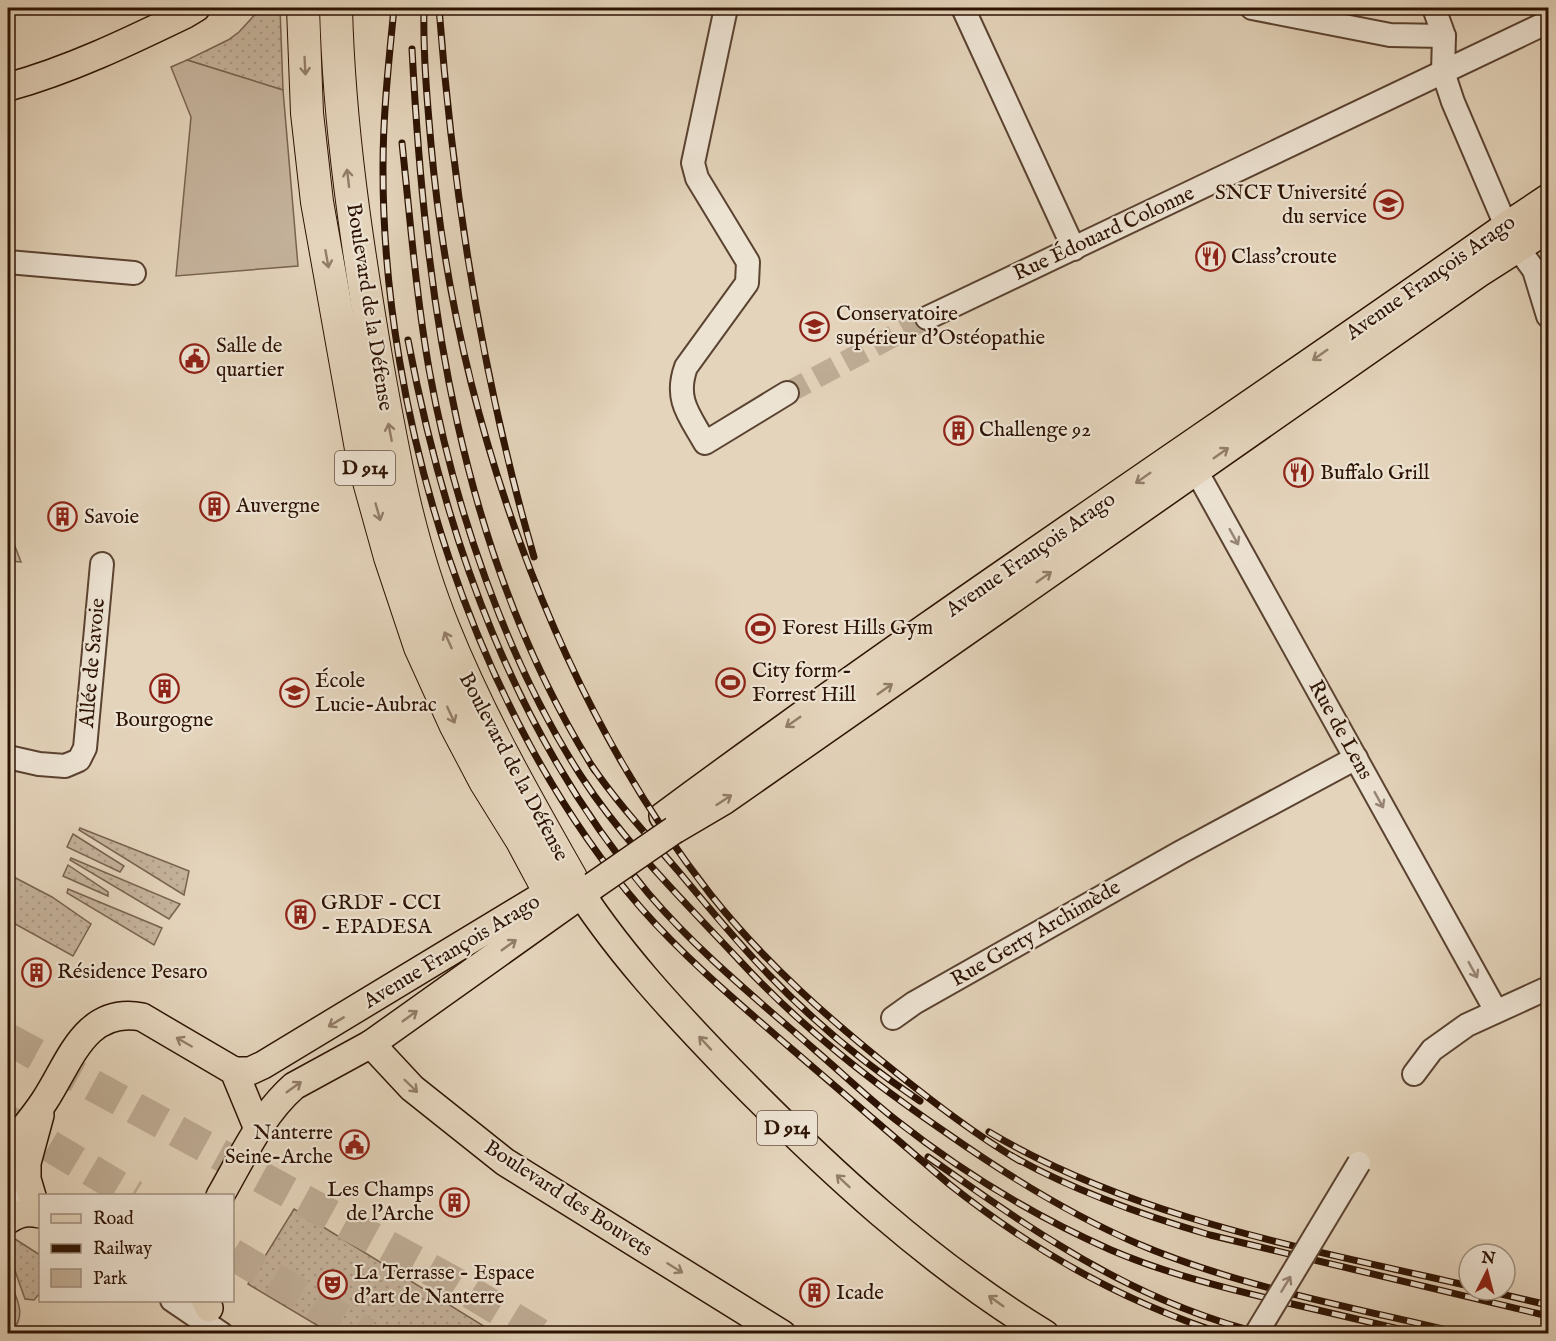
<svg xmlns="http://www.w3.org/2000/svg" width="1556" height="1341" font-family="'IM FELL English',serif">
	<defs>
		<pattern id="grass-dots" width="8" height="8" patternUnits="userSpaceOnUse" patternTransform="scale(1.5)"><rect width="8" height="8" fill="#c5b39c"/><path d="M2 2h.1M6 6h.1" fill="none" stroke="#aa9985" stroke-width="1.8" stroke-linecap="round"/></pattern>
	</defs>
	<rect width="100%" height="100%" fill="#e4d4bb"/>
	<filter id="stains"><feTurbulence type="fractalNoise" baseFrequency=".00333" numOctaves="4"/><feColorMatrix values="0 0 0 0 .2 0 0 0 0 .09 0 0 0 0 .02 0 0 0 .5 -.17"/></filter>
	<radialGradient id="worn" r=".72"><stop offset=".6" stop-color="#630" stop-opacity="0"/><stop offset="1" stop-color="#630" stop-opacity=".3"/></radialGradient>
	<g fill="url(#grass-dots)" stroke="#796350" stroke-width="1.5">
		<path d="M261 8H280L283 90 187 60 228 40 239 32Z"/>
		<path d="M80 828 189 871 184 895 79 830Z"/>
		<path d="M73 834 124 866 120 872 67 847Z"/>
		<path d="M71 858 180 904 169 919 70 860Z"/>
		<path d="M68 865 108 892V896L63 876Z"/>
		<path d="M8 874 52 897 91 924 73 956 8 920Z"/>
		<path d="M68 889 162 928 154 945 67 893Z"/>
		<path d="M8 1031 21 1039 8 1061Z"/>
		<path d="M294 1209 495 1333H330L248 1284Z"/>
		<path d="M15 1239 40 1255V1293L34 1300 25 1299 8 1251Z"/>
		<path d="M8 1277C16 1298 29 1315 10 1333H8Z"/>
	</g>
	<g fill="#c5b39c" stroke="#796350" stroke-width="1.5">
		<path d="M187 60 283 90 298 266 176 276 191 117 171 67Z"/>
		<path d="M8 528 21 562 8 561Z"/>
	</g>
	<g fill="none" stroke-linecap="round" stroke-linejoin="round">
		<path stroke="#bfad96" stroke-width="22" stroke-dasharray="22 11" stroke-linecap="butt" d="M787 393 927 318"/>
		<g stroke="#bfad96" stroke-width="32" stroke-dasharray="32 16" stroke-linecap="butt">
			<path d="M8 1039 455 1283 539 1334"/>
			<path d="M8 1121 134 1196"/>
			<path d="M232 1254 367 1334"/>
		</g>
		<defs>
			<g id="minor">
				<path d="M726 8 693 163 697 178 748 262 747 283 686 367C674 400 690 416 705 443L787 393"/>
				<path d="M963 8 1074 249"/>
				<path d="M1252 8 1390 35 1444 36"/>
				<path d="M1434 8 1444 36 1443 72 1453 102 1506 226 1518 248 1534 270 1548 316"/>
				<path d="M8 262 134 273"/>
				<path d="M927 318 1548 22"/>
				<path d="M1188 456 1496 1011"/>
				<path d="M8 757 39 764 65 766 79 760 85 748 102 564"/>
				<path d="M893 1018 914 1003 1181 852 1356 758"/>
				<path d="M1414 1074 1432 1050 1467 1025 1548 988"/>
				<path d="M8 1196 37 1213"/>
				<path d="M172 1300 222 1334"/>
			</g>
			<g id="major">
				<path d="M8 87C70 70 128 42 186 14L196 8"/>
				<path d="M663 816C939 612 1226 423 1506 226L1548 198"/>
				<path d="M674 830 725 800 1478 274 1548 229"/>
				<path d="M571 878C615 949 673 1011 731 1071 827 1169 927 1262 1045 1334"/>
				<path d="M371 1044 412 1088 505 1162 782 1334"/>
				<path d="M234 1071H250L263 1065 567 881"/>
				<path d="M8 1148C20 1133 34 1117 45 1100 70 1062 85 1006 142 1017L234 1071 258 1129"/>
				<path d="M220 1196C242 1158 261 1115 294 1086L371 1044 593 886"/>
				<path d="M37 1213 27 1179V1163L40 1115"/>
				<path d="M8 1220C19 1213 27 1211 40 1214"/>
				<path d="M205 1300 209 1308"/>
			</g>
			<g id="highway">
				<path d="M303 8 307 113 317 202 363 460 390 557 420 647 455 724 485 781 521 839 550 893"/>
				<path d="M336 8C339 127 357 245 377 363 393 453 409 544 444 629 479 716 525 797 571 878"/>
			</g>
		</defs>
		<use href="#minor" stroke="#5b4331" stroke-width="26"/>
		<use href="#major" stroke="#2d1303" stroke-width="30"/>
		<use href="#highway" stroke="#2d1303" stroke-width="34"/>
		<use href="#minor" stroke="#ede3d3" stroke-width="22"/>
		<use href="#major" stroke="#e4d4bb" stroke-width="27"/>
		<use href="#highway" stroke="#e4d4bb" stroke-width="32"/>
		<defs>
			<g id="rail">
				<path d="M394 8C389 60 383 113 383 166 382 417 475 716 641 908 685 958 736 1001 787 1045 841 1091 895 1138 949 1184 1032 1250 1123 1302 1224 1334"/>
				<path d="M424 8C423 53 427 99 431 144 454 404 549 688 711 895 765 963 830 1020 898 1074 937 1105 976 1135 1020 1161"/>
				<path d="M439 8C453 193 482 378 534 557"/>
				<path d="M412 49C425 299 459 555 595 771"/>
				<path d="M402 143C410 218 416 294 429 369 453 504 506 660 581 776 625 844 685 902 740 961 802 1028 873 1083 948 1134 1008 1176 1069 1214 1136 1243 1238 1287 1356 1308 1464 1334"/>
				<path d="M408 340C446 541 515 735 648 893 698 952 758 1000 815 1050 842 1073 868 1098 896 1120 962 1172 1034 1216 1111 1250 1162 1272 1217 1286 1271 1299 1321 1311 1370 1322 1420 1334"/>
				<path d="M592 766C618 804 649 837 679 872 708 907 737 942 769 975 814 1022 865 1064 920 1101"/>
				<path d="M989 1132C1136 1219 1305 1248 1469 1286"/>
				<path d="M1012 1156C1074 1191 1142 1215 1210 1235L1548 1316"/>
				<path d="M928 1157C970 1186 1011 1216 1054 1242 1118 1282 1190 1316 1264 1334"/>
				<path d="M1484 1290 1548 1305"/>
			</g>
		</defs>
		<use href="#rail" stroke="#2d1303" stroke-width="7"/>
		<use href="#rail" stroke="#ede3d3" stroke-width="4.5" stroke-dasharray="14" stroke-linecap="butt"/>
		<defs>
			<path id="minor-bridge" d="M1256 1334 1359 1163"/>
			<path id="major-bridge" d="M593 886 674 830"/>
		</defs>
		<use href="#minor-bridge" stroke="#5b4331" stroke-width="26" stroke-linecap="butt"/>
		<use href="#major-bridge" stroke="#2d1303" stroke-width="30" stroke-linecap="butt"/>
		<use href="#minor-bridge" stroke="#ede3d3" stroke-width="22"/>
		<use href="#major-bridge" stroke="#e4d4bb" stroke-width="27"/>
	</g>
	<defs><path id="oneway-shaft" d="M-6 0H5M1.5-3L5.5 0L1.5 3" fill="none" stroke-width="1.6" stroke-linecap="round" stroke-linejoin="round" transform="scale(1.5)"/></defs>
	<g stroke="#927d68">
		<use href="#oneway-shaft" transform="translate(305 66) rotate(87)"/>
		<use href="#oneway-shaft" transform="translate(348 178) rotate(-97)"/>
		<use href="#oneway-shaft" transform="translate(327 259) rotate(80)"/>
		<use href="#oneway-shaft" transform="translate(1320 355) rotate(145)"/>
		<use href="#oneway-shaft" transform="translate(390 432) rotate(-101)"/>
		<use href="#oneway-shaft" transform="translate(1221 453) rotate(-35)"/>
		<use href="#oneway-shaft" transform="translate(1143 478) rotate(145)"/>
		<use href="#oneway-shaft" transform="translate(378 512) rotate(74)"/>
		<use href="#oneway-shaft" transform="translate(1044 577) rotate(-35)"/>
		<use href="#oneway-shaft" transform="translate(448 640) rotate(-114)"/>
		<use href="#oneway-shaft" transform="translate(885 689) rotate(-35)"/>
		<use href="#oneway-shaft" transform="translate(451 715) rotate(65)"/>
		<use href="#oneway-shaft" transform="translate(793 722) rotate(145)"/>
		<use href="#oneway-shaft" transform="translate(724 800) rotate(-33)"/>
		<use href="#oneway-shaft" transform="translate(509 945) rotate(-36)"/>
		<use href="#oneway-shaft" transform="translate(410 1016) rotate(-36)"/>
		<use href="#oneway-shaft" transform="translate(336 1022) rotate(149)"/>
		<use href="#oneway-shaft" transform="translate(184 1042) rotate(-150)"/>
		<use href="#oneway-shaft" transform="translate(705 1043) rotate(-133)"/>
		<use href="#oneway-shaft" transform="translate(411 1086) rotate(44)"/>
		<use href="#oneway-shaft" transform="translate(294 1087) rotate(-36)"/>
		<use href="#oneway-shaft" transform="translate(843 1181) rotate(-137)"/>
		<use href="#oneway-shaft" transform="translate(675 1268) rotate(32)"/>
		<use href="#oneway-shaft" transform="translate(996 1301) rotate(-145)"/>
	</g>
	<g stroke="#978575">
		<use href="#oneway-shaft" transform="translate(1234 537) rotate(61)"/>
		<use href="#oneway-shaft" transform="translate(1379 800) rotate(61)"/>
		<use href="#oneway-shaft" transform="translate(1473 970) rotate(61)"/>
		<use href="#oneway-shaft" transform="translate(1286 1284) rotate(-59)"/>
	</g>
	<defs>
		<symbol id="university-ring" viewBox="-11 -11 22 22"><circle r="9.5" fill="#ede3d3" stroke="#8f2418" stroke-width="1.5"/><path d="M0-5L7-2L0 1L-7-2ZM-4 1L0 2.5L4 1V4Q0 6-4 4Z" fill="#8f2418"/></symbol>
		<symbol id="restaurant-ring" viewBox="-11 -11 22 22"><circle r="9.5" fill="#ede3d3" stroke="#8f2418" stroke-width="1.5"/><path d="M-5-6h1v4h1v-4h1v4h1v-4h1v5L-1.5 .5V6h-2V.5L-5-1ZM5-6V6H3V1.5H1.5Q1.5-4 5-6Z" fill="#8f2418"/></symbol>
		<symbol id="civic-ring" viewBox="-11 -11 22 22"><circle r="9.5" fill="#ede3d3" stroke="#8f2418" stroke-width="1.5"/><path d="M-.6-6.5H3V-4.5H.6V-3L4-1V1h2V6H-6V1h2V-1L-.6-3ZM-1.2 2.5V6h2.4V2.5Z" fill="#8f2418"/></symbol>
		<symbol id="building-ring" viewBox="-11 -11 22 22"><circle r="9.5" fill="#ede3d3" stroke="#8f2418" stroke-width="1.5"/><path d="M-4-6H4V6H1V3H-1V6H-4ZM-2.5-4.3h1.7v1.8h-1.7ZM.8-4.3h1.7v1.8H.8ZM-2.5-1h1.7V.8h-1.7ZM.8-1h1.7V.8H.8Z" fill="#8f2418"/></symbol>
		<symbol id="stadium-ring" viewBox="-11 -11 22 22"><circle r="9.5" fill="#ede3d3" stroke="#8f2418" stroke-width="1.5"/><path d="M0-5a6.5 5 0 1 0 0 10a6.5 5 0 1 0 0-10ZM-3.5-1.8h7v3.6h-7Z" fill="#8f2418"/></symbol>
		<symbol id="school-ring" viewBox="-11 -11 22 22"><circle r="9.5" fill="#ede3d3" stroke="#8f2418" stroke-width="1.5"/><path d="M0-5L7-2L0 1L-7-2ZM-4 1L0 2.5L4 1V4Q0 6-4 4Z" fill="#8f2418"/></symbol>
		<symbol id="theatre-ring" viewBox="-11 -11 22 22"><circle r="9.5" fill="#ede3d3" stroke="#8f2418" stroke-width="1.5"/><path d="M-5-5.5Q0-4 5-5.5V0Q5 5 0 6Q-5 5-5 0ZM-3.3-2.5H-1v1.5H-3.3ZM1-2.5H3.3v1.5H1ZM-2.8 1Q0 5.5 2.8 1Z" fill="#8f2418"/></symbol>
	</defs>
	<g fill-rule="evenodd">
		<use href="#university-ring" x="1372" y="188" width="33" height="33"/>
		<use href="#restaurant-ring" x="1194" y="240" width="33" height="33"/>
		<use href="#university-ring" x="798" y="310" width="33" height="33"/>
		<use href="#civic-ring" x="178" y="342" width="33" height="33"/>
		<use href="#building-ring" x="942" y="414" width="33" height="33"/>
		<use href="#restaurant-ring" x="1282" y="456" width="33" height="33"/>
		<use href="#building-ring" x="198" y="490" width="33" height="33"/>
		<use href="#building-ring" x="46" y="500" width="33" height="33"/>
		<use href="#stadium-ring" x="744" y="612" width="33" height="33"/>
		<use href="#stadium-ring" x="714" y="666" width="33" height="33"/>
		<use href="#building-ring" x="148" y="672" width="33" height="33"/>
		<use href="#school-ring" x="278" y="676" width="33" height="33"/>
		<use href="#building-ring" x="284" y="898" width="33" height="33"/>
		<use href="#building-ring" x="20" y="956" width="33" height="33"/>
		<use href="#civic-ring" x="338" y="1128" width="33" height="33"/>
		<use href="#building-ring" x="438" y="1186" width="33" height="33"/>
		<use href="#theatre-ring" x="316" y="1268" width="33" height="33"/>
		<use href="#building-ring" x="798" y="1276" width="33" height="33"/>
	</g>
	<g text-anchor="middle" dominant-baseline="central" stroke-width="4.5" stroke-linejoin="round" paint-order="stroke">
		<g fill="#ede3d3" stroke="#675141" stroke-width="1.5">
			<rect x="335" y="451" width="60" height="34" rx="4.5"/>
			<rect x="757" y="1111" width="60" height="34" rx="4.5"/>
		</g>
		<g font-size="20" font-weight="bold" fill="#2d1303">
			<text x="365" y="468">D 914</text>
			<text x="787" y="1128">D 914</text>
		</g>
		<g font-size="21" fill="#2d1303" stroke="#ede3d3" text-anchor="start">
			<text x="1367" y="193" text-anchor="end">SNCF Université<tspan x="1367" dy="24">du service</tspan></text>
			<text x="1231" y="257">Class'croute</text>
			<text x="836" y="314">Conservatoire<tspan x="836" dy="24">supérieur d'Ostéopathie</tspan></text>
			<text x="216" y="346">Salle de<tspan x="216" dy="24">quartier</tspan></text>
			<text x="979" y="430">Challenge 92</text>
			<text x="1320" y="473">Buffalo Grill</text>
			<text x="236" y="506">Auvergne</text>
			<text x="84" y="517">Savoie</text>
			<text x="782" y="628">Forest Hills Gym</text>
			<text x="752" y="671">City form -<tspan x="752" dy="24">Forrest Hill</tspan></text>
			<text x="315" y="681">École<tspan x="315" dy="24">Lucie-Aubrac</tspan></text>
			<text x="164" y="720" text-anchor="middle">Bourgogne</text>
			<text x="321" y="903">GRDF - CCI<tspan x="321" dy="24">- EPADESA</tspan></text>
			<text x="57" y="972">Résidence Pesaro</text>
			<text x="333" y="1133" text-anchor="end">Nanterre<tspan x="333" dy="24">Seine-Arche</tspan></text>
			<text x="434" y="1190" text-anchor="end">Les Champs<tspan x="434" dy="24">de l'Arche</tspan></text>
			<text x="354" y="1273">La Terrasse - Espace<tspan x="354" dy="24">d'art de Nanterre</tspan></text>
			<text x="836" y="1293">Icade</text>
		</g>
		<g font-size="21" fill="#2d1303" stroke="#ede3d3">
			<text transform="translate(1104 234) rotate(-25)">Rue Édouard Colonne</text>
			<text transform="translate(1431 278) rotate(-35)">Avenue François Arago</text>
			<text transform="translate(369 307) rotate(81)">Boulevard de la Défense</text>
			<text transform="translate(1031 555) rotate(-35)">Avenue François Arago</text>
			<text transform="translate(93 663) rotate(-85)">Allée de Savoie</text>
			<text transform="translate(1340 730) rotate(61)">Rue de Lens</text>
			<text transform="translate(513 767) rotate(62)">Boulevard de la Défense</text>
			<text transform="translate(1036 934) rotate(-30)">Rue Gerty Archimède</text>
			<text transform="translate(452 952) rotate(-31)">Avenue François Arago</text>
			<text transform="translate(568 1199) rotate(33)">Boulevard des Bouvets</text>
		</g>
	</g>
	<rect width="1556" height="1341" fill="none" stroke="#e4d4bb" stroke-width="30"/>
	<rect x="9" y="9" width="1538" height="1323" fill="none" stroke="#2d1303" stroke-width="3"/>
	<rect x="15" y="15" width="1526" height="1311" fill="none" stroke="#2d1303" stroke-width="1.5"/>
	<rect x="39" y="1194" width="195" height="108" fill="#ede3d3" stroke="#a09080" stroke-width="1.5"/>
	<rect x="51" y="1214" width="30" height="9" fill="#e4d4bb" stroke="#a09080" stroke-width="1.5"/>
	<text x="93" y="1224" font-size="18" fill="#2d1303">Road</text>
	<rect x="51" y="1244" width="30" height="9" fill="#2d1303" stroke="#a09080" stroke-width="1.5"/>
	<text x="93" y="1254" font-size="18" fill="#2d1303">Railway</text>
	<rect x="51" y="1269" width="30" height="18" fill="#c5b39c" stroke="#a09080" stroke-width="1.5"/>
	<text x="93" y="1284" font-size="18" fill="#2d1303">Park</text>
	<g transform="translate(1487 1272) rotate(6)"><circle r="28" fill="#ede3d3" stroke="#a09080" stroke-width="1.5"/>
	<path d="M0-4.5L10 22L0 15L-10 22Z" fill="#8f2418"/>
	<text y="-9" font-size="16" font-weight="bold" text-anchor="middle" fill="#2d1303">N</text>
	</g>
	<rect width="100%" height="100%" filter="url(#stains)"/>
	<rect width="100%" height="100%" fill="url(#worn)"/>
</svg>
